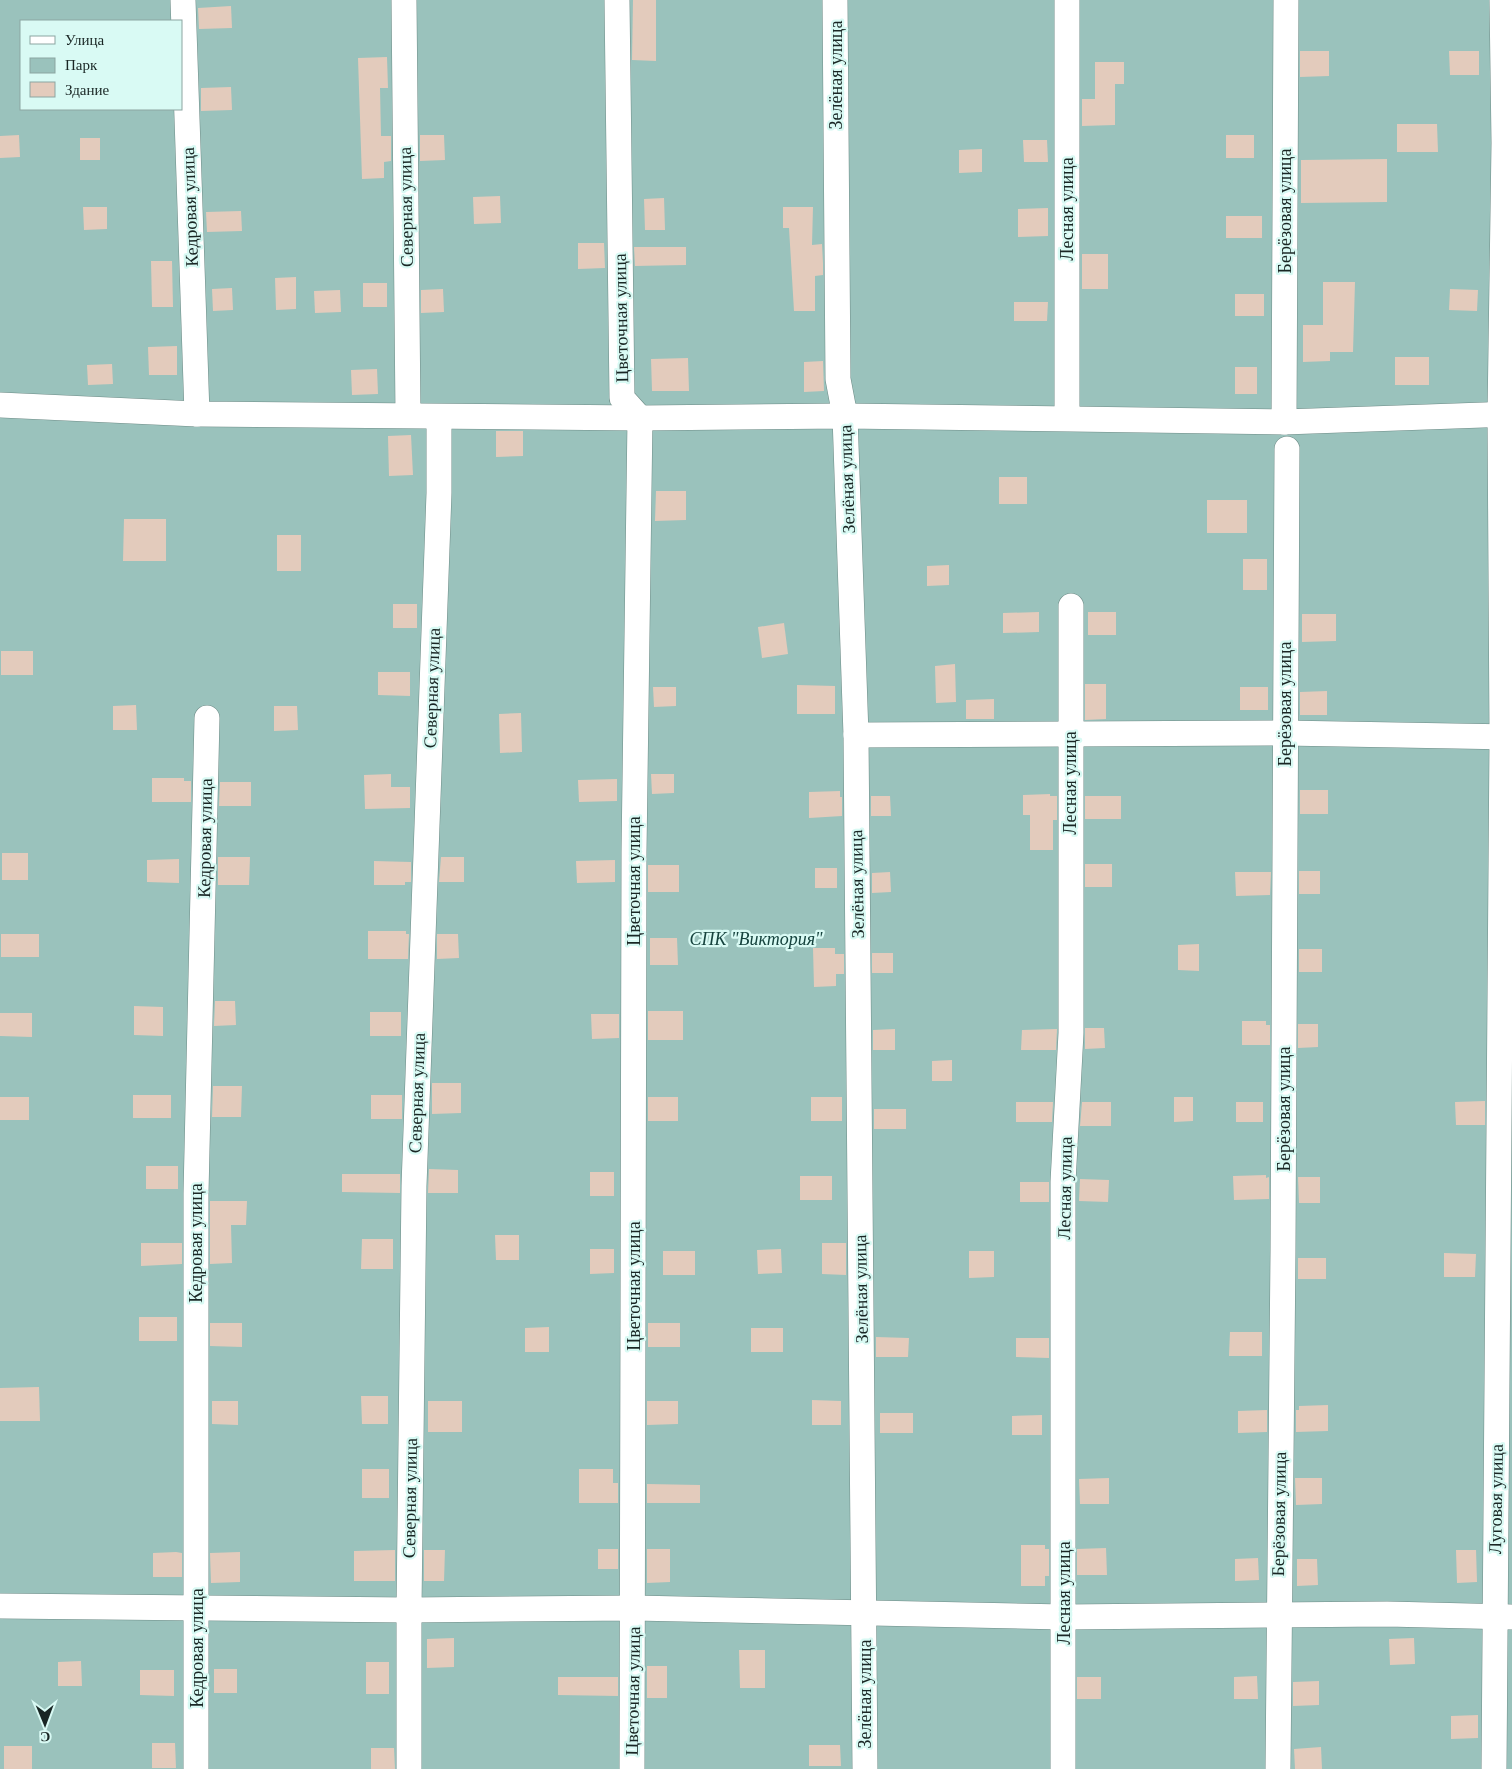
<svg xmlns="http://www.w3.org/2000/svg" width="1512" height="1769" font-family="Georgia,serif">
	<rect width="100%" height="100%" fill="#ccece7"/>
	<path fill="#9ac2bc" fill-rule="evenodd" d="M0 0H1512V1769H0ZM21 21H181V109H21Z"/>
	<g fill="#e3cbbc">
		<path d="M633 0H656V61L632 60Z"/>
		<path d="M231 6 232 28 199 29 198 8Z"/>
		<path d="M1300 51H1329V76L1300 77Z"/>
		<path d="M1449 51H1479V75H1450Z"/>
		<path d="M387 57 388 88H380L381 136H391V161L384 162V178L362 179 358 58Z"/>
		<path d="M1095 62H1124V84H1115V125L1082 126V99H1095Z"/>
		<path d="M231 87 232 110 201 111V88Z"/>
		<path d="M1397 124H1437L1438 152H1397Z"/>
		<path d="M19 135 20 157 0 158V136Z"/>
		<path d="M420 135H444L445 160 420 161Z"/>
		<rect x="1226" y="135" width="28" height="23"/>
		<rect x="80" y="138" width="20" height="22"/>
		<path d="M1023 140H1047L1048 162H1024Z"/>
		<path d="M982 149V172L959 173V150Z"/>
		<path d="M1387 159V202L1301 203V160Z"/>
		<path d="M500 196 501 223 474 224 473 197Z"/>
		<path d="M664 198 665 230H645L644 199Z"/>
		<path d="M83 207H107V229L84 230Z"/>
		<path d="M783 207H813L812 245 822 244 823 263V275L815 276V311H794L789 228H783Z"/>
		<path d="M1048 208V236L1018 237V209Z"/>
		<path d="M241 211 242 231 207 232 206 212Z"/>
		<rect x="1226" y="216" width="36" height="22"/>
		<path d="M578 243H604L605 268 578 269Z"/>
		<path d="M634 247H686V265L635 266Z"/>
		<rect x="1082" y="254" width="26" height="35"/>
		<path d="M151 261H172L173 307H152Z"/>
		<path d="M296 277V309L276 310 275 278Z"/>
		<path d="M1323 282H1355L1353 352H1330V361L1303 362V325H1323Z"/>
		<rect x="363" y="283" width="24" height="24"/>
		<path d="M232 288 233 310 213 311 212 289Z"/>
		<path d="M443 289 444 312 421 313V290Z"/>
		<path d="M1450 289 1478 290 1477 311 1449 310Z"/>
		<path d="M340 290 341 312 315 313 314 291Z"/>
		<rect x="1235" y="294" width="29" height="22"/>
		<path d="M1014 302H1048L1047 321H1014Z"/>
		<path d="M177 346V375H149L148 347Z"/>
		<rect x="1395" y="357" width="34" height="28"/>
		<path d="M688 358 689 391H652L651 359Z"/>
		<path d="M823 361 824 391 804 392V362Z"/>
		<path d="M112 364 113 384 88 385 87 365Z"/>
		<rect x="1235" y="367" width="22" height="27"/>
		<path d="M377 369 378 394 352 395 351 370Z"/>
		<path d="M496 431H523V456L496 457Z"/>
		<path d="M411 435 413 475 389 476 388 436Z"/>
		<rect x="999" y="477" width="28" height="27"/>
		<path d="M656 491H686V520L655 521Z"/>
		<rect x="1207" y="500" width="40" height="33"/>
		<path d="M124 519H166V561H123Z"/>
		<rect x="277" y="535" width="24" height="36"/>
		<rect x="1243" y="559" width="24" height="31"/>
		<path d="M949 565V585L927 586V566Z"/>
		<rect x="393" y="604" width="24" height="24"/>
		<path d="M1039 612V632L1003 633V613Z"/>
		<rect x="1088" y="612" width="28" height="23"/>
		<path d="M1302 614H1336V641L1302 642Z"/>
		<path d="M784 623 788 654 762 658 758 627Z"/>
		<rect x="1" y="651" width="32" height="24"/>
		<path d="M955 664 956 702 936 703 935 666Z"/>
		<path d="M378 672H410V696L378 695Z"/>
		<path d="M1085 684H1106V719L1085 720Z"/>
		<path d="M797 685 835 686V714H797Z"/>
		<path d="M653 687H676V706L654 707Z"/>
		<rect x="1240" y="687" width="28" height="23"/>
		<path d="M1327 691V715H1300V692Z"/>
		<path d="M994 699V719H966V700Z"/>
		<path d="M136 705 137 730H113V706Z"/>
		<path d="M274 706H297L298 730 274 731Z"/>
		<path d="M521 713 522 752 500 753 499 714Z"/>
		<path d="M391 774V787H410V808L365 809 364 775Z"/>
		<path d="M651 774H674V793L652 794Z"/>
		<path d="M152 778H184V781H191V802H152Z"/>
		<path d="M617 779V801L579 802 578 780Z"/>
		<path d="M220 782H251V806H219Z"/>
		<rect x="1300" y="790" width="28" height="24"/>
		<path d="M840 791V797H842V816L809 818V792Z"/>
		<path d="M1050 794V796H1057V820H1053V850H1030V815H1023V795Z"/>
		<path d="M871 796H890L891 816H871Z"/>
		<rect x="1085" y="796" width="36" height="23"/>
		<rect x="2" y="853" width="26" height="27"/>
		<path d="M218 857H250L249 885H218Z"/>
		<path d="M441 857H464V882H439Z"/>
		<path d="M179 859V883L147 882V860Z"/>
		<path d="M615 860V882L577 883 576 861Z"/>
		<path d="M374 861 411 862V882H405V885H374Z"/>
		<rect x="1085" y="864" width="27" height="23"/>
		<rect x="648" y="865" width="31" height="27"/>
		<rect x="815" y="868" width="22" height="20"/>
		<rect x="1299" y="871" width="21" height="23"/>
		<path d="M890 872 891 892 872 893V873Z"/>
		<path d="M1235 872H1271L1270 895 1236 896Z"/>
		<path d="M368 931H406V934H409L408 959H368Z"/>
		<rect x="1" y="934" width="38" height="23"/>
		<path d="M437 934H458L459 958 437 959Z"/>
		<path d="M650 938H677L678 965H650Z"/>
		<path d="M1199 944V971L1178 970V945Z"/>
		<path d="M813 948H835V954H844V974H836V986L814 987Z"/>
		<rect x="1299" y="949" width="23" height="23"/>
		<rect x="872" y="953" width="21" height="20"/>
		<path d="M215 1001H235L236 1025 214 1026Z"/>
		<path d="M134 1006 163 1007V1036L134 1035Z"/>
		<rect x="648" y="1011" width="35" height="29"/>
		<rect x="370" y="1012" width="31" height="24"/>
		<path d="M0 1013H32V1037L0 1036Z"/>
		<path d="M591 1014H619V1038L592 1039Z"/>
		<path d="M1242 1021H1266V1025H1270V1045H1242Z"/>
		<path d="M1298 1024H1318V1047L1298 1048Z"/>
		<path d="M1085 1028H1104L1105 1048 1085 1049Z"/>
		<path d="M895 1029V1050H873V1030Z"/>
		<path d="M1057 1029 1056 1050H1021L1022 1030Z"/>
		<path d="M952 1060V1081H932V1061Z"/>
		<path d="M432 1083H461V1113L432 1114Z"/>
		<path d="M213 1086H242L241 1117H212Z"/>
		<rect x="133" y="1095" width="38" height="23"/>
		<rect x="371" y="1095" width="31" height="24"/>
		<rect x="0" y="1097" width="29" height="23"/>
		<rect x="648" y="1097" width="30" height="24"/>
		<rect x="811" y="1097" width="31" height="24"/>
		<path d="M1174 1097H1193V1121L1174 1122Z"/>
		<path d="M1485 1101V1125H1456L1455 1102Z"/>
		<path d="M1016 1102H1053L1052 1122H1016Z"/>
		<path d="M1082 1102H1111V1126H1080Z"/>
		<rect x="1236" y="1102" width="27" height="20"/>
		<rect x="874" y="1109" width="32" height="20"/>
		<rect x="146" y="1166" width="32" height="23"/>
		<path d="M429 1169 458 1170V1193H428Z"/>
		<rect x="590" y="1172" width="24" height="24"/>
		<path d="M342 1174H400V1193L342 1192Z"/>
		<path d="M1266 1175V1178L1269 1177V1199L1234 1200 1233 1176Z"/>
		<rect x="800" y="1176" width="32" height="24"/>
		<path d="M1298 1177H1320V1203H1299Z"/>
		<path d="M1080 1179 1109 1180 1108 1202 1079 1201Z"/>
		<rect x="1020" y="1182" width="29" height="20"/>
		<path d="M210 1201H247L246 1225H231L232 1263 210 1264Z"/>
		<path d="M495 1235H519V1260H496Z"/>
		<path d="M362 1239H393V1269H361Z"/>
		<path d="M141 1243H182V1264L141 1266Z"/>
		<path d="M822 1243H846V1275L822 1274Z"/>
		<path d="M590 1249H614V1273L590 1274Z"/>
		<path d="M781 1249 782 1273 758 1274 757 1250Z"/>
		<rect x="663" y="1251" width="32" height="24"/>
		<path d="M969 1251H994V1277L969 1278Z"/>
		<path d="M1444 1253 1476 1254 1475 1277H1444Z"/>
		<rect x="1298" y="1258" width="28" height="21"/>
		<rect x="139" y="1317" width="38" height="24"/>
		<path d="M210 1323H242V1347L210 1346Z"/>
		<rect x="648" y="1323" width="32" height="24"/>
		<path d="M549 1327V1352H525V1328Z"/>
		<rect x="751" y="1328" width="32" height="24"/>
		<path d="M1230 1332H1262V1356H1229Z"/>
		<path d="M876 1337 909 1338 908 1357H876Z"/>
		<path d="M1016 1338H1049V1358L1016 1357Z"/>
		<path d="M39 1387 40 1421H0V1388Z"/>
		<path d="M361 1396H388V1424H362Z"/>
		<path d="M812 1400 841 1401V1425H812Z"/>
		<path d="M212 1401H238V1425L212 1424Z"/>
		<rect x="428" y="1401" width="34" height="31"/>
		<path d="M647 1401H678V1424L647 1425Z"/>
		<path d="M1328 1405V1431L1296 1432V1410H1299V1406Z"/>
		<path d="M1267 1410V1432L1238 1433V1411Z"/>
		<rect x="880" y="1413" width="33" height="20"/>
		<path d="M1042 1415V1435H1012V1416Z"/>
		<rect x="362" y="1469" width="27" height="29"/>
		<path d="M579 1469H613V1483H618V1503H579Z"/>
		<path d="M1109 1478V1504H1080L1079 1479Z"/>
		<path d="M1295 1478H1322V1504L1296 1505Z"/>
		<path d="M647 1484 700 1485V1503H647Z"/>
		<path d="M1021 1545H1045V1549H1049V1576H1045V1586H1021Z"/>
		<path d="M1106 1548 1107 1575H1077V1549Z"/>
		<rect x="598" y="1549" width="20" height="20"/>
		<path d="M647 1549H670V1582L647 1583Z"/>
		<path d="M395 1550V1581H354V1551Z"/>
		<path d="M424 1550H445L444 1581H424Z"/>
		<path d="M1456 1550H1476L1477 1582 1457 1583Z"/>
		<path d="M176 1552 182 1553V1577H153V1553Z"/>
		<path d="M240 1552V1582L211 1583 210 1553Z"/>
		<path d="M1258 1558 1259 1580 1235 1581V1559Z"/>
		<path d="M1297 1559H1317L1318 1585 1297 1586Z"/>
		<path d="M454 1638V1667L427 1668V1639Z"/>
		<path d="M1414 1638 1415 1664 1390 1665 1389 1639Z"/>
		<path d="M739 1650H765V1688H740Z"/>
		<path d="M81 1661 82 1686H58V1662Z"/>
		<rect x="366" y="1662" width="23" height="32"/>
		<rect x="647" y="1666" width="20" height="32"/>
		<rect x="214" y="1669" width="23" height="24"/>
		<path d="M140 1670H174V1696L140 1695Z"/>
		<path d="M1257 1676 1258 1699H1234V1677Z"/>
		<path d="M558 1677H618V1696L558 1695Z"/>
		<rect x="1077" y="1677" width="24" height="22"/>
		<path d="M1319 1681V1705L1293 1706V1682Z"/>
		<path d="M1478 1715V1738L1451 1739V1716Z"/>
		<path d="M152 1743H175L176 1768H152Z"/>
		<path d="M809 1745H840L841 1766H809Z"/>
		<rect x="4" y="1746" width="28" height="23"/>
		<path d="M1321 1747 1322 1769H1295L1294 1749Z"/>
		<path d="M371 1748H394L395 1769H371Z"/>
	</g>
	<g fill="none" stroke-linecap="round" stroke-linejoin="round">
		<defs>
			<g id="street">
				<path d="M183 0 197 414"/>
				<path d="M404 0 408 415"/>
				<path d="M617 0 622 398 640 418 634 852 632 1769"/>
				<path d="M835 0 838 379 845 416 856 735 865 1769"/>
				<path d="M1067 0V418"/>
				<path d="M0 405 197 414 640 418 845 416 1284 422 1512 414"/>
				<path d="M1284 422 1286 0"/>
				<path d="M856 735 1284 733 1512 737"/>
				<path d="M0 1606 409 1610 634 1608 1064 1617 1387 1614 1512 1617"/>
				<path d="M196 1769V1193L207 718"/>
				<path d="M409 1769V1610L414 1186 439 493V417"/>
				<path d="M1063 1769V1182L1071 1033V606"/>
				<path d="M1278 1769 1283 1251 1287 449"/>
				<path d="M1494 1769 1502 738 1500 414 1504 143 1502 0"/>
			</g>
		</defs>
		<use href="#street" stroke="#6d8b86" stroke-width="26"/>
		<use href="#street" stroke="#fff" stroke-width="25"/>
	</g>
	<g text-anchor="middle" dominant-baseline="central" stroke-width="4.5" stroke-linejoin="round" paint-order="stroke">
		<g font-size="18" fill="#192624" stroke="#d9faf4">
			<text transform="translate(836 75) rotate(-90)">Зелёная улица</text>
			<text transform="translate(190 207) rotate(-92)">Кедровая улица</text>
			<text transform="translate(406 207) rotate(-91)">Северная улица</text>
			<text transform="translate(1067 209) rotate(-90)">Лесная улица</text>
			<text transform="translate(1285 211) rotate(-90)">Берёзовая улица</text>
			<text transform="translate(621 318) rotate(-91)">Цветочная улица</text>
			<text transform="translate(847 479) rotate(-92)">Зелёная улица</text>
			<text transform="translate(432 688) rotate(-88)">Северная улица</text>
			<text transform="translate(1285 704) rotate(-90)">Берёзовая улица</text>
			<text transform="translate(1070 783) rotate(-90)">Лесная улица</text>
			<text transform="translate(205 838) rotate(-89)">Кедровая улица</text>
			<text transform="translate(634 881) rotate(-90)">Цветочная улица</text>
			<text transform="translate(857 884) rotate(-91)">Зелёная улица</text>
			<text transform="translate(417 1093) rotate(-88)">Северная улица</text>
			<text transform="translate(1284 1109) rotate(-90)">Берёзовая улица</text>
			<text transform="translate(1065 1188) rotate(-89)">Лесная улица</text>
			<text transform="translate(196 1243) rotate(-90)">Кедровая улица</text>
			<text transform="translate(634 1286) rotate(-90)">Цветочная улица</text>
			<text transform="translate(861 1289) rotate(-91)">Зелёная улица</text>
			<text transform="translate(410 1498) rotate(-89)">Северная улица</text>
			<text transform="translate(1496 1499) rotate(-89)">Луговая улица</text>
			<text transform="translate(1279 1514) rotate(-89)">Берёзовая улица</text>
			<text transform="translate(1064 1593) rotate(-90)">Лесная улица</text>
			<text transform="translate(197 1648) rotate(-90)">Кедровая улица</text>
			<text transform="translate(633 1691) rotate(-89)">Цветочная улица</text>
			<text transform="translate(865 1694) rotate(-90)">Зелёная улица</text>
		</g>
		<g font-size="18" font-style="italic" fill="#16433e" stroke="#d9faf4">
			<text x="756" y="939">СПК "Виктория"</text>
		</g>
	</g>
	<rect x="20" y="20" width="162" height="90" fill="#d9faf4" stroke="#8ca5a1"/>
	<rect x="30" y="36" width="25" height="8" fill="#ffffff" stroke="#8ca5a1"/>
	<text x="65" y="45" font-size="15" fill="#192624">Улица</text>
	<rect x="30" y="58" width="25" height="15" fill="#9ac2bc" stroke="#8ca5a1"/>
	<text x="65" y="70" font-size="15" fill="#192624">Парк</text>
	<rect x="30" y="82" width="25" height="15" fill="#e3cbbc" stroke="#8ca5a1"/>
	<text x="65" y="95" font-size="15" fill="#192624">Здание</text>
	<g transform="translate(45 1724) rotate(179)" stroke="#d9faf4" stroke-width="4" paint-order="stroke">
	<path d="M0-4L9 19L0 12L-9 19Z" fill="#192624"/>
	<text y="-8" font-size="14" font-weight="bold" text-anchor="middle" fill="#192624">С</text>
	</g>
</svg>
